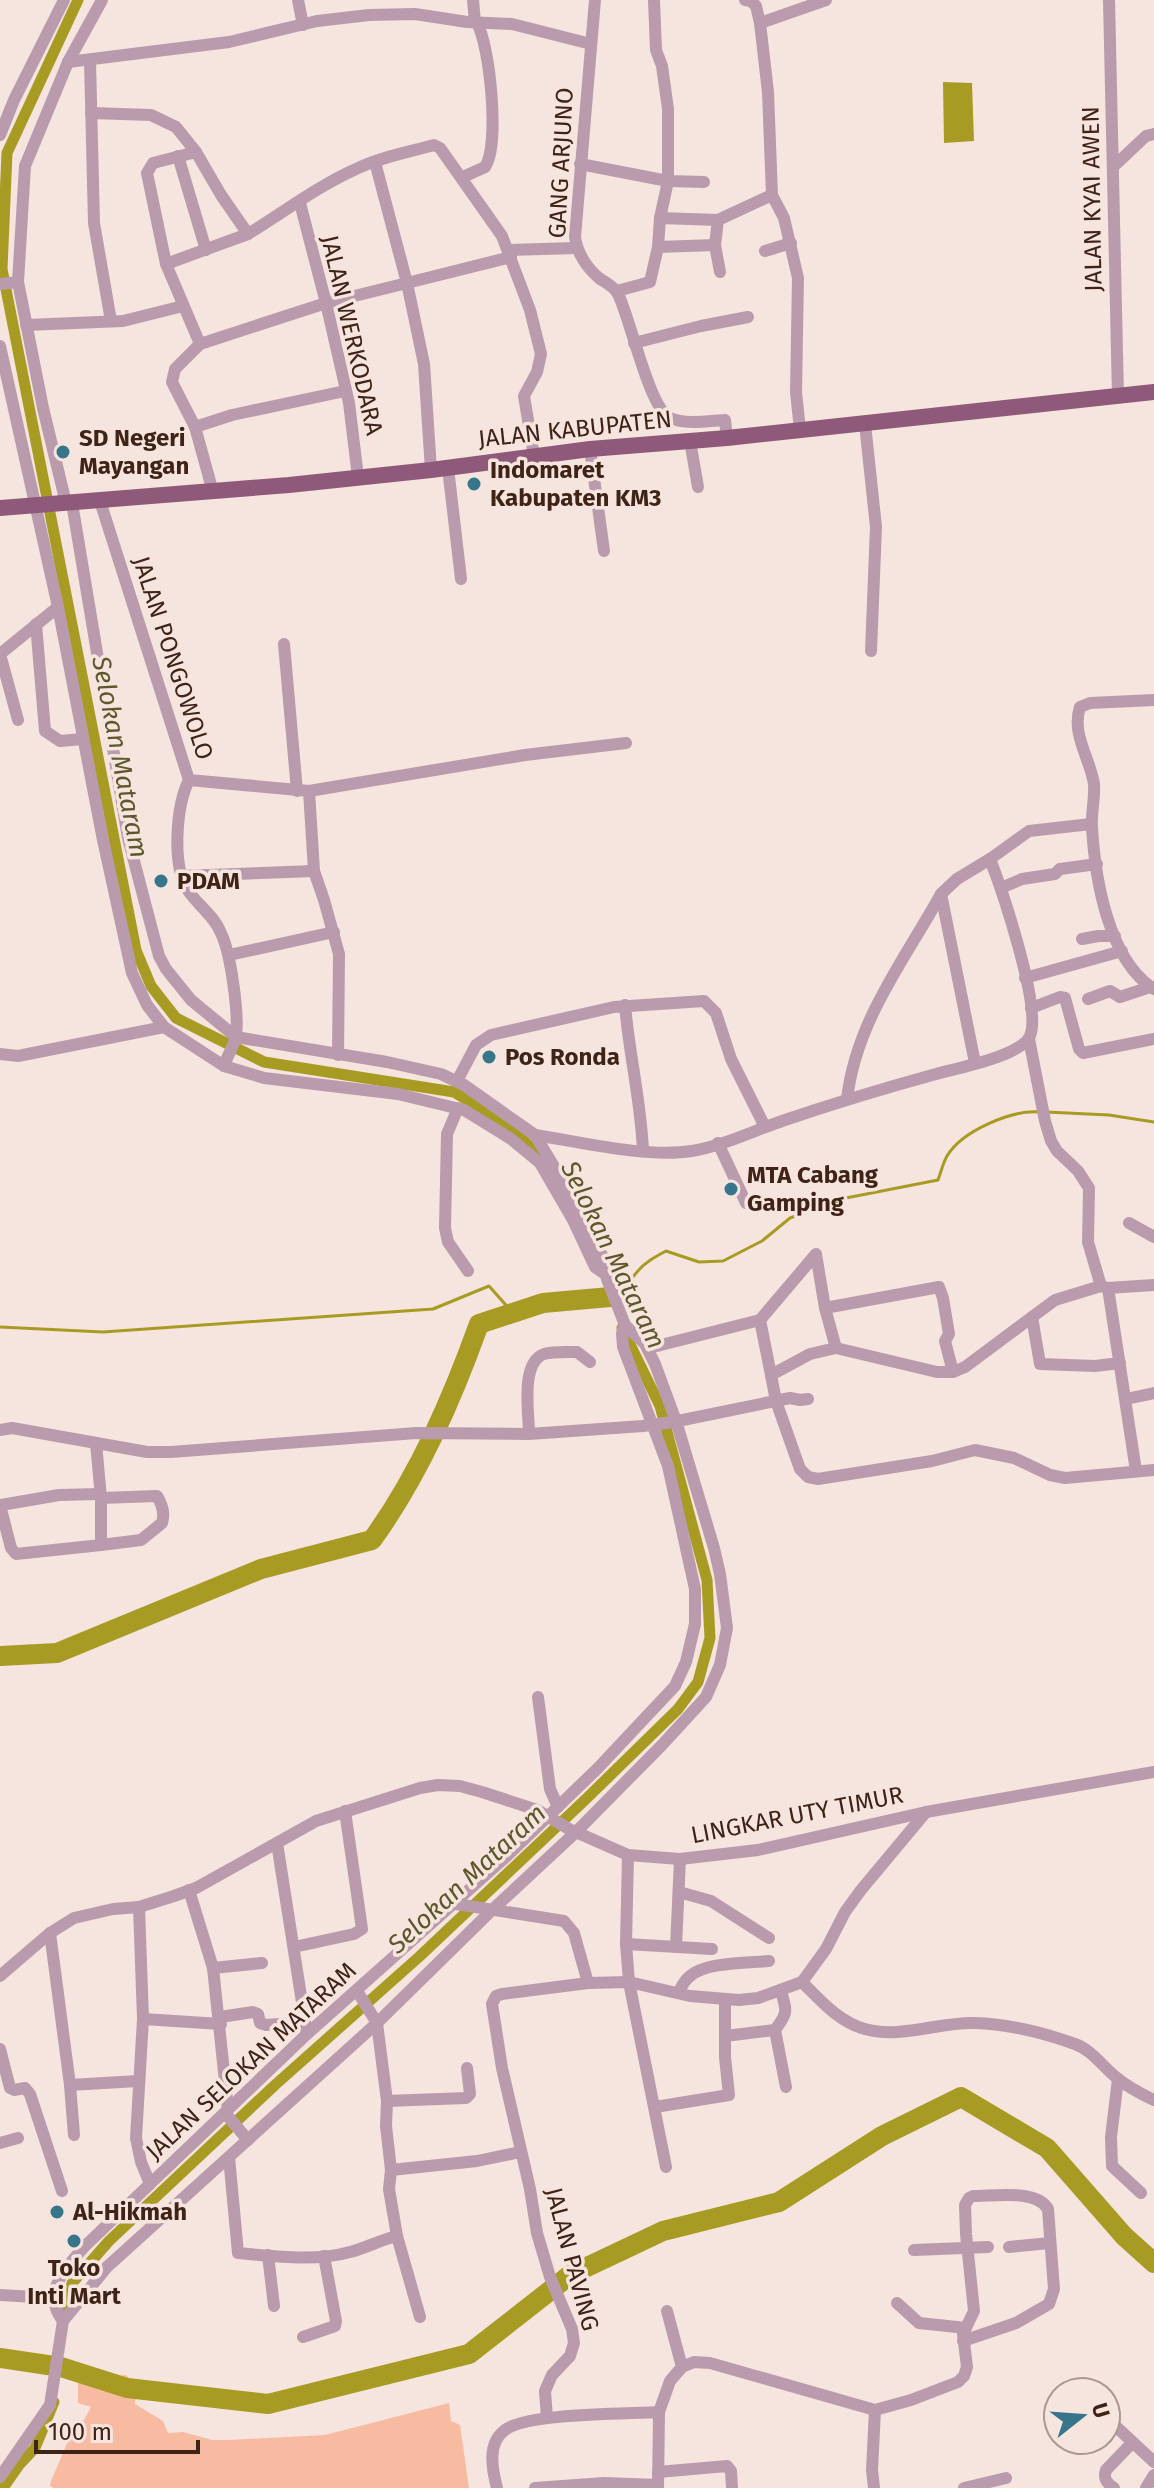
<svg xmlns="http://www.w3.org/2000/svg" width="1154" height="2488" viewBox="0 0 1154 2488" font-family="'Fira Sans',sans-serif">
<rect width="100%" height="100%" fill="#f5e5de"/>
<polygon fill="#f7bba2" points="93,2370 112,2376 126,2375 137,2386 135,2404 163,2421 168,2433 183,2432 212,2440 229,2440 325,2435 449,2403 451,2421 460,2425 469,2488 54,2488 50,2486 51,2481 74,2427 79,2429 91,2407 78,2403 78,2377 80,2373"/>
<polygon fill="#a89b24" points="943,82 972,83 974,141 944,143"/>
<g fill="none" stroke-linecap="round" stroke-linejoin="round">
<g stroke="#a89b24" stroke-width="3">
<polyline points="1046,1112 1109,1115 1154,1122"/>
<path d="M618 1292C628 1286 630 1280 637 1272 645 1262 655 1257 666 1251L699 1262 723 1261 762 1241 790 1218 846 1198 938 1180C941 1172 943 1163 947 1156 962 1131 1011 1110 1039 1112"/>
<polyline points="0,1327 103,1332 433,1309 489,1286 513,1313"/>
</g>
<g stroke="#a89b24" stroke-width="11">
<polyline points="78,0 7,153 2,269 136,950 151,986 176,1018 264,1062 454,1092 507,1124 544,1161"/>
<polyline points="65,2317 72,2283 109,2241 275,2085 420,1956 587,1798 678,1709 698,1682 710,1638 707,1580 660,1406 622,1328"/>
<polyline points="3,2488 19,2465 35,2448 54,2402"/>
</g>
<g stroke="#a89b24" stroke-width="20">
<path d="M0 1656 57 1653 261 1569 372 1540C419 1475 452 1399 479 1324L543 1303 610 1297"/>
<polyline points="0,2358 61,2367 127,2388 268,2404 469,2354 570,2275 663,2231 779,2202 882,2136 961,2097 1047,2148 1124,2236 1154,2263"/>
</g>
<g stroke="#ba9bad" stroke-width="12">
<polyline points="298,0 303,25"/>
<polyline points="473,0 475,22"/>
<path d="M595 0 575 237C577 253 587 268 599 278 606 283 614 286 618 294 630 317 649 408 670 418 686 425 708 421 725 420L727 438"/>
<polyline points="745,0 751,1 756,6 760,23 768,92 772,195 784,218 798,278 796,392 800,430"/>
<polyline points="1109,0 1118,396"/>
<polyline points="760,23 826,0"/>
<polyline points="90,61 94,223 111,321"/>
<polyline points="68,62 229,42 317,21 369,15 415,14 467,22 512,24 591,44"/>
<path d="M91 113 151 115 176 127 196 152 221 195 248 234C284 212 318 186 356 169 380 157 409 152 434 145L440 148 502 236 530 310 541 354 537 372 524 396 534 456"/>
<polyline points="0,135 14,100 64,0"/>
<polyline points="196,152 153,163 147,173 166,264 200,344"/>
<polyline points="178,156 206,250"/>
<polyline points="375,162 407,283 511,257"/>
<polyline points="580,164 668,181 704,182"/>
<polyline points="1113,167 1146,136 1154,134"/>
<path d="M463 177 485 167C500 145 490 46 477 23"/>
<polyline points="300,203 326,303 349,403 358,477"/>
<polyline points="660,218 718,220 772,195"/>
<polyline points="718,220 715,245 720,272"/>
<polyline points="658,247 715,245"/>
<polyline points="508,250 576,248"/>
<polyline points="765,251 791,243"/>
<polyline points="166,264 248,234"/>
<polyline points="0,284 18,282"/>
<polyline points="617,291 650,282 658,247 660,218 668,181 668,109 662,66 656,50 654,0"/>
<polyline points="26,325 123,321 183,306"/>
<polyline points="634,343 701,326 748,317"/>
<polyline points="0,346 58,607 103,840 132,973 147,1005 164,1027 224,1066 264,1078 398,1094 464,1110 511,1139 540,1163 573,1220 595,1267 605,1274"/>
<polyline points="865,424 876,527 871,651"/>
<polyline points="195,427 232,415 345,391"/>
<polyline points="690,441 698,487"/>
<polyline points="590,449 604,551"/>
<polyline points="448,468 461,579"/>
<polyline points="213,492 195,427 172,382 175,369 200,344 326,303 407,283 424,364 431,470"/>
<polyline points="100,501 189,780 309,791 314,871 324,900 339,954 338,1055"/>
<polyline points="66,503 43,408 18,282 25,166 68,62 102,0"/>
<polyline points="36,624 45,731 60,741 83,739"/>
<polyline points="284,644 297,791"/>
<polyline points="0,654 58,607"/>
<polyline points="0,654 18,720"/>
<path d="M1154 700 1090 703 1080 707C1071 734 1090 758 1094 784 1095 799 1091 813 1092 827 1095 878 1108 960 1154 989"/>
<path d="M189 780C176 806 172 864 187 889 197 905 214 915 221 933 231 954 239 1014 236 1037 234 1046 227 1056 224 1066"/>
<polyline points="309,791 525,755 626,743"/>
<polyline points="181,876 314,871"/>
<polyline points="1001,888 1022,879 1055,874 1060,869 1097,864"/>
<polyline points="941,894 957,879 990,859"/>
<polyline points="1082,939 1098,936 1115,936"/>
<polyline points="229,955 334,932"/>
<polyline points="1025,978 1122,951"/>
<polyline points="1088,999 1110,991 1120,997 1150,987"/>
<path d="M625 1005C629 1054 641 1101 643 1151"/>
<polyline points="1031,1008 1060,997 1065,998 1079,1049 1083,1053 1154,1039"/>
<polyline points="1029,1039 1045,1121 1051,1141 1057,1151 1078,1171 1089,1188 1088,1242 1101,1286"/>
<polyline points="0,1054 18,1056 164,1027"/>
<polyline points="457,1081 476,1045 491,1035 614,1007 704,1001 716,1013 731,1059 765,1127"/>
<path d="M847 1099C856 1021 904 961 941 894L975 1063"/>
<polyline points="458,1108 447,1134 445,1228 448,1242 468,1271"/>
<path d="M535 1135C581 1142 646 1158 692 1151 723 1146 755 1130 785 1120 835 1103 885 1088 936 1074 958 1068 1021 1056 1030 1036 1042 1008 1002 890 990 859L1029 831 1091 824"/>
<polyline points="718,1143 746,1203"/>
<polyline points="1129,1223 1154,1237"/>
<polyline points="1154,1285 1108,1288 1101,1286 1055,1300 965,1367 953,1372 937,1372 836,1348 810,1354 771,1375 776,1401 800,1469 808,1477 818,1479 932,1461 975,1450 1014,1458 1050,1475 1065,1478 1154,1470"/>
<polyline points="1108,1288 1136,1471"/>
<polyline points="1032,1317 1040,1364 1095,1366 1120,1363"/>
<polyline points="760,1320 771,1375"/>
<polyline points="649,1348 760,1320 816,1254 825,1308"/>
<polyline points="836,1348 825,1308 939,1287 943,1298 949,1334 945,1341 953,1372"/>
<polyline points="1126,1399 1154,1393"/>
<polyline points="0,1430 12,1428 147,1452 171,1452 416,1433 529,1434 643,1426 673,1422 790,1398 800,1400 808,1399"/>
<path d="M529 1434C529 1413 520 1363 544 1354 554 1351 567 1352 577 1352L590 1362"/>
<polyline points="0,1505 11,1548 16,1554 101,1545 101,1498 96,1443"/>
<polyline points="1,1505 59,1495 100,1494"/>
<path d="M101 1545 141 1540 162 1523C165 1513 162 1504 157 1496L101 1498"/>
<polyline points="538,1697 550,1789 558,1807"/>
<polyline points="277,1843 307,2034"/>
<polyline points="628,1855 626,1944 629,1982 666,2167"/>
<polyline points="189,1890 213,1968 228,2110"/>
<polyline points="679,1892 711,1901 769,1938"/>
<polyline points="456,1904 564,1921 574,1933 588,1983 629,1982 690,1996 739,2000 758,1998 802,1982 826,1949 845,1912 861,1890 926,1812"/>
<polyline points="139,1907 143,2019 136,2138 141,2162 150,2184"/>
<polyline points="50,1933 70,2085 74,2135"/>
<polyline points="626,1944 712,1949"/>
<polyline points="294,1947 354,1934 362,1929 345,1811"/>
<polyline points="676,1947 680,1859"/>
<polyline points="213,1968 262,1963"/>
<polyline points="0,1976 50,1933 74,1918 113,1909 139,1907 174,1896 196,1888 316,1821 420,1788 438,1785 460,1786 482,1792 537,1810 569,1829 628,1855 680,1859 758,1850 926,1812 1154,1772"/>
<path d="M802 1982C821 2001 839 2022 865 2029 900 2039 939 2022 974 2023 1008 2024 1044 2033 1075 2044 1092 2050 1103 2067 1117 2078 1128 2087 1141 2094 1154 2100"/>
<polyline points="357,1991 377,2023 387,2101 386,2126 391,2170 477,2161 520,2152"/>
<path d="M781 1991C787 2012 788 2013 775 2030L786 2087"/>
<path d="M678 1993C681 1988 684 1981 689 1977 704 1962 748 1963 769 1961"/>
<polyline points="220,2017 253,2012 258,2014 260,2023 266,2025 305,2022"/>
<polyline points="143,2019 221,2024"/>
<polyline points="725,2036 775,2030"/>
<polyline points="0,2049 10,2088 14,2090 25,2088 30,2094 62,2191"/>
<polyline points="1118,2079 1111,2137 1112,2166 1141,2193"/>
<polyline points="70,2085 138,2081"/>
<polyline points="387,2101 466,2098 470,2094 467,2068"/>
<polyline points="655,2107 729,2095 725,2057 725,2000"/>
<polyline points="225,2113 248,2140"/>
<polyline points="0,2143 18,2138"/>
<path d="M229 2157 238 2253C273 2256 315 2262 350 2252 366 2248 380 2240 397 2236L389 2189 391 2170"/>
<polyline points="397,2236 420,2317"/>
<polyline points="1009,2247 1050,2243"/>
<polyline points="914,2250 988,2247"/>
<polyline points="268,2255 274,2306"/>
<polyline points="0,2295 53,2298"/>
<polyline points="897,2303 919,2323 966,2328"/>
<polyline points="667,2311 682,2367"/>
<path d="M63 2321C41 2293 65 2269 84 2247L307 2034 508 1855 598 1768 675 1686 686 1662 695 1624V1589L668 1466 623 1347 622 1333 625 1325"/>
<polyline points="303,2337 335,2326 336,2321 324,2256"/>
<polyline points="547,2418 545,2391 552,2375 570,2356 574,2343 572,2329 550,2277 537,2233 530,2189 502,2068 492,2004 496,1996 502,1994 588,1983"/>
<polyline points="1110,2421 1154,2462"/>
<polyline points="658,2472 727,2466 731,2471 732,2488"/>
<polyline points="0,2477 50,2405 63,2321 107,2267 377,2023 491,1911 576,1832 662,1745 706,1697 720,1665 727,1628 720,1574 714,1548 676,1421 655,1364 645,1344 625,1325 607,1279 602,1255 570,1193 535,1135 464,1085 441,1074 387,1062 236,1037 191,1000 166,969 159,956 128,838 72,503"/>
<path d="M497 2488C492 2469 487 2443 505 2430 526 2413 627 2414 659 2412"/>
<polyline points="535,2488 604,2483 658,2485"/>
<path d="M658 2488 659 2412 670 2381 682 2367 694 2362 710 2363 875 2410 911 2400 958 2382 964 2376 967 2367 963 2334 974 2311 966 2234 965 2205 969 2198 973 2196C994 2196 1037 2189 1048 2209L1054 2289 1049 2304 1016 2323 963 2341"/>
<polyline points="874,2488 872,2470 875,2410"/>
<polyline points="964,2488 1006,2478"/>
<path d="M1114 2488C1107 2483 1103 2479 1106 2470L1132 2443"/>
<polyline points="1146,2488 1154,2475"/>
</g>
<polyline stroke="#8f5a7a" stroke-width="16" points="0,508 289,485 431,470 590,449 727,438 1154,392"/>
</g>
<g fill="#36758a" stroke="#f5e5de" stroke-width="3">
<circle cx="63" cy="452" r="8"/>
<circle cx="474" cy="484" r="8"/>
<circle cx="161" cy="881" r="8"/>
<circle cx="489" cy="1057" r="8"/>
<circle cx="731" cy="1189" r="8"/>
<circle cx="57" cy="2212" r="8"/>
<circle cx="74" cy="2241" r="8"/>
</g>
<g text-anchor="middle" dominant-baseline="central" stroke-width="7" stroke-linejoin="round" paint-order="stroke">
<g font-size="24" fill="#3f2317" stroke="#f5e5de">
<text transform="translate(561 163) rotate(-87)">GANG ARJUNO</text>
<text transform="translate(1092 199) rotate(-91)">JALAN KYAI AWEN</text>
<text transform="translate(352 335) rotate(77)">JALAN WERKODARA</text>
<text transform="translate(575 429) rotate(-6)">JALAN KABUPATEN</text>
<text transform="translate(173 658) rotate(72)">JALAN PONGOWOLO</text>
<text transform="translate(797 1815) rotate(-11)">LINGKAR UTY TIMUR</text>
<text transform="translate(251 2061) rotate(-43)">JALAN SELOKAN MATARAM</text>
<text transform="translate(572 2259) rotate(75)">JALAN PAVING</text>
</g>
<g font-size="24" font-weight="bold" fill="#3f2317" stroke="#f5e5de" text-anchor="start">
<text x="79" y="438">SD Negeri<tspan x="79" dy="28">Mayangan</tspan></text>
<text x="490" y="470">Indomaret<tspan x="490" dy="28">Kabupaten KM3</tspan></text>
<text x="177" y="881">PDAM</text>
<text x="505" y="1057">Pos Ronda</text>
<text x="747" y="1175">MTA Cabang<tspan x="747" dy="28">Gamping</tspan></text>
<text x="73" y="2212">Al-Hikmah</text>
<text x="74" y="2268" text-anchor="middle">Toko<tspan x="74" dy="28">Inti Mart</tspan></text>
</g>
<g font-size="26" font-style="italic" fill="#5d582b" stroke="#f5e5de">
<text transform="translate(120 757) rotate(79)">Selokan Mataram</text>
<text transform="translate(613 1255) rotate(64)">Selokan Mataram</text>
<text transform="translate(467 1879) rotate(-43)">Selokan Mataram</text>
</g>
</g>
<g transform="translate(1082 2416) rotate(73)"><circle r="38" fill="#f5e5de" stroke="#ac978e" stroke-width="2"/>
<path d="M0-6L14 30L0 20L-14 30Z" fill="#36758a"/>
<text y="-12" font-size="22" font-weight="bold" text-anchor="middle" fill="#3f2317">U</text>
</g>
<path d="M36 2440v12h162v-12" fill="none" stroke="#3f2317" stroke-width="4"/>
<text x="48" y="2440" font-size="24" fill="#3f2317" stroke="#f5e5de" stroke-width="6" paint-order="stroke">100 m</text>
</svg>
